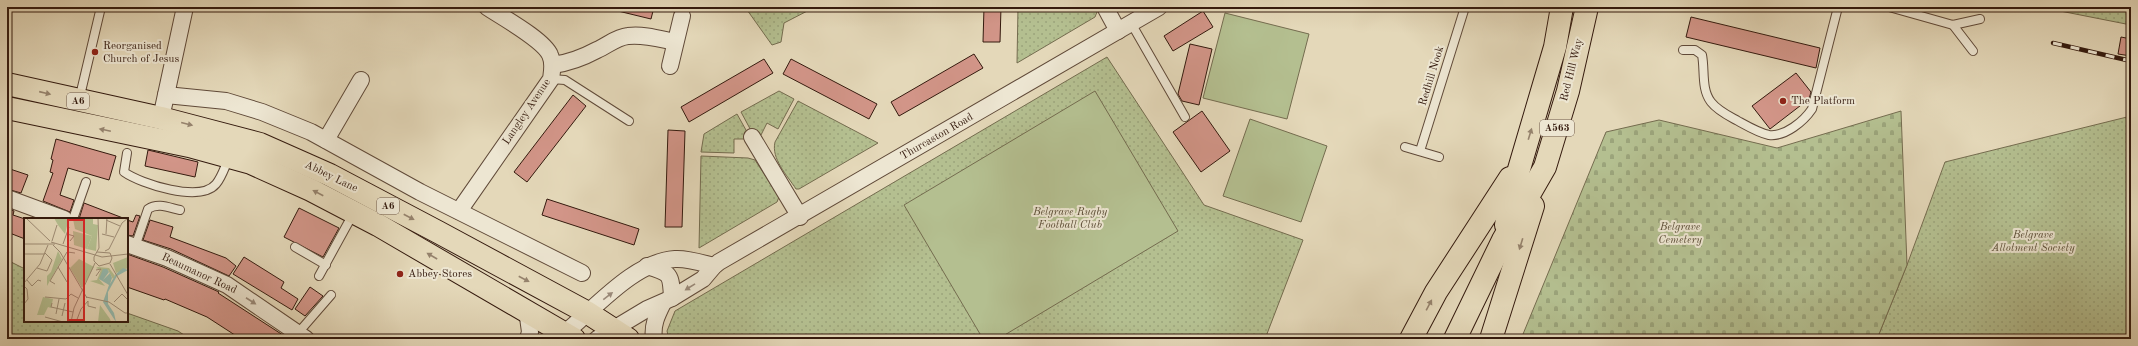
<svg xmlns="http://www.w3.org/2000/svg" width="2138" height="346" viewBox="0 0 2138 346" font-family="'Old Standard TT',serif">
<defs>
<pattern id="green-dots" width="8" height="8" patternUnits="userSpaceOnUse"><rect width="8" height="8" fill="#b4bf90"/><path d="M2 2h.1M6 6h.1" fill="none" stroke="#9ba47b" stroke-width="1.8" stroke-linecap="round"/></pattern>
<pattern id="cemetery-stones" width="16" height="16" patternUnits="userSpaceOnUse"><rect width="16" height="16" fill="#b4bf90"/><path d="M2 7V4a2 2 0 0 1 4 0v3zM10 15v-3a2 2 0 0 1 4 0v3z" fill="#9ba47b"/></pattern>
</defs>
<rect width="100%" height="100%" fill="#e4d8b9"/>
<filter id="stains"><feTurbulence type="fractalNoise" baseFrequency=".005" numOctaves="4"/><feColorMatrix values="0 0 0 0 .2 0 0 0 0 .09 0 0 0 0 .02 0 0 0 .5 -.17"/></filter>
<radialGradient id="worn" r=".72"><stop offset=".6" stop-color="#630" stop-opacity="0"/><stop offset="1" stop-color="#630" stop-opacity=".3"/></radialGradient>
<g fill="url(#green-dots)" stroke="#746c4f">
<polygon points="745,7 815,7 784,23 781,42 772,45"/>
<polygon points="1018,7 1094,7 1097,12 1095,17 1017,63"/>
<polygon points="2040,7 2131,7 2131,25"/>
<polygon points="1107,57 1204,205 1303,240 1265,339 669,339 667,331 675,311"/>
<polygon points="779,91 794,99 778,129 767,123 761,135 755,138 741,112"/>
<path d="M798 101 878 143 799 189H796C787 175 771 159 775 142Z"/>
<polygon points="737,114 751,139 734,139 734,153 701,152 704,134"/>
<polygon points="2131,116 2131,339 1877,339 1907,265 1945,162"/>
<polygon points="701,156 748,158 755,160 779,197 777,202 699,248"/>
<polygon points="7,260 25,269 25,321 127,321 127,313 178,331 190,339 7,339"/>
</g>
<polygon fill="url(#cemetery-stones)" stroke="#746c4f" points="1901,111 1907,265 1877,339 1521,339 1606,132 1659,120 1777,148"/>
<g fill="#b4bf90" stroke="#746c4f">
<polygon points="1225,13 1309,34 1287,119 1203,98"/>
<polygon points="1095,91 1178,231 998,339 983,339 904,205"/>
<polygon points="1250,119 1327,146 1301,222 1223,196"/>
</g>
<g fill="#d29588" stroke="#341a0e">
<polygon points="619,7 654,7 651,19 618,11"/>
<polygon points="984,7 1001,7 1000,42 983,42"/>
<polygon points="1203,11 1213,27 1173,51 1164,36"/>
<polygon points="1691,17 1820,48 1816,68 1686,37"/>
<polygon points="2121,37 2131,39 2131,56 2118,54"/>
<polygon points="1190,44 1212,49 1199,105 1182,101 1178,94"/>
<polygon points="974,54 983,68 899,116 891,102"/>
<polygon points="764,59 773,73 689,122 681,107"/>
<polygon points="791,59 877,104 869,119 783,74"/>
<polygon points="1796,73 1811,92 1809,99 1770,129 1752,106"/>
<polygon points="573,95 586,106 527,182 514,172"/>
<polygon points="1202,111 1230,151 1201,172 1173,132"/>
<polygon points="668,130 685,131 682,227 665,227"/>
<polygon points="56,139 116,156 109,180 68,168 60,195 74,200 70,212 43,201 53,173 50,172 53,160 51,159"/>
<polygon points="148,150 198,162 195,177 145,166"/>
<polygon points="7,168 28,175 21,193 7,189"/>
<polygon points="547,199 639,229 634,245 542,215"/>
<polygon points="84,203 123,218 123,219 79,219"/>
<polygon points="7,208 14,211 13,215 25,219 25,239 7,232"/>
<polygon points="299,208 339,228 323,257 284,237"/>
<polygon points="136,215 140,216 133,236 127,235 127,220 133,222"/>
<polygon points="150,220 173,227 170,237 226,258 236,266 229,276 171,249 143,240"/>
<polygon points="127,254 163,267 219,292 218,293 289,339 241,339 207,317 165,299 164,300 127,287"/>
<polygon points="244,257 284,282 281,288 298,299 292,310 233,274"/>
<polygon points="310,287 323,296 305,316 295,309"/>
</g>
<g fill="none" stroke-linecap="round" stroke-linejoin="round">
<defs>
<g id="lane">
<polyline points="1889,7 1953,25 1980,19"/>
<polyline points="1131,23 1185,117"/>
<polyline points="1953,25 1973,51"/>
<path d="M1683 50H1695L1702 55C1705 70 1701 89 1711 102 1718 111 1729 116 1738 121 1747 126 1759 133 1769 135 1785 137 1804 121 1812 109L1838 7"/>
<polyline points="551,79 565,80 629,121"/>
<polyline points="79,100 101,7"/>
<polyline points="1405,147 1439,157"/>
<polyline points="1420,151 1465,7"/>
<path d="M127 153 124 172C141 184 200 203 216 184 222 177 225 166 229 158"/>
<polyline points="73,219 86,182"/>
<path d="M135 247 148 209C158 202 170 208 180 210"/>
<polyline points="295,247 326,265"/>
<polyline points="319,276 353,214"/>
<polyline points="298,333 331,295"/>
</g>
<g id="street">
<polyline points="1105,7 1118,31"/>
<path d="M553 65C568 63 584 57 597 50 608 45 617 37 628 36 644 34 660 39 675 42"/>
<polyline points="670,66 682,16"/>
<polyline points="166,95 226,101 262,112 311,132 420,192 582,273"/>
<polyline points="161,118 185,7"/>
<polyline points="752,137 800,217"/>
<polyline points="326,140 361,80"/>
<polyline points="7,198 64,219"/>
<path d="M459 211 551 79C552 71 554 63 550 55 544 40 502 17 487 7"/>
<polyline points="127,244 167,258 227,285 306,339"/>
<path d="M647 266C671 273 671 274 672 298"/>
<polyline points="527,310 530,332 528,339"/>
<path d="M557 339C591 314 631 262 675 259 687 258 702 263 714 266"/>
<polyline points="597,339 647,309 672,298 703,279 714,266 719,262 1159,7"/>
<path d="M654 339C652 325 657 315 663 303"/>
</g>
<g id="primary">
<polyline points="7,84 161,118 260,144 330,175 438,232 588,313 628,339"/>
<polyline points="7,108 189,146 251,163 311,190 378,225 574,339"/>
</g>
<g id="highway">
<polyline points="1506,225 1512,193 1555,47 1562,7"/>
<polyline points="1411,339 1436,292 1510,178"/>
<polyline points="1455,339 1503,240 1545,167 1568,91 1587,7"/>
<polyline points="1491,339 1533,206"/>
</g>
</defs>
<use href="#lane" stroke="#604a39" stroke-width="10"/>
<use href="#street" stroke="#604a39" stroke-width="18"/>
<use href="#primary" stroke="#341a0e" stroke-width="24"/>
<use href="#highway" stroke="#341a0e" stroke-width="24"/>
<use href="#lane" stroke="#ede6d2" stroke-width="8"/>
<use href="#street" stroke="#ede6d2" stroke-width="16"/>
<use href="#primary" stroke="#e4d8b9" stroke-width="22"/>
<use href="#highway" stroke="#e4d8b9" stroke-width="22"/>
<defs>
<polyline id="rail" points="2053,43 2131,61"/>
</defs>
<use href="#rail" stroke="#341a0e" stroke-width="4.5"/>
<use href="#rail" stroke="#ede6d2" stroke-width="3" stroke-dasharray="9" stroke-linecap="butt"/>
</g>
<defs><path id="oneway-solid" d="M-6-.8H1V-3.2L6.5 0L1 3.2V.8H-6Z"/></defs>
<g fill="#95826c">
<use href="#oneway-solid" transform="translate(45 93) rotate(13)"/>
<use href="#oneway-solid" transform="translate(187 124) rotate(14)"/>
<use href="#oneway-solid" transform="translate(105 130) rotate(-168)"/>
<use href="#oneway-solid" transform="translate(1530 134) rotate(-73)"/>
<use href="#oneway-solid" transform="translate(318 193) rotate(-152)"/>
<use href="#oneway-solid" transform="translate(409 217) rotate(28)"/>
<use href="#oneway-solid" transform="translate(1521 244) rotate(107)"/>
<use href="#oneway-solid" transform="translate(432 256) rotate(-150)"/>
<use href="#oneway-solid" transform="translate(524 279) rotate(28)"/>
<use href="#oneway-solid" transform="translate(1429 305) rotate(-62)"/>
</g>
<g fill="#9a8a7a">
<use href="#oneway-solid" transform="translate(690 287) rotate(148)"/>
<use href="#oneway-solid" transform="translate(608 296) rotate(-38)"/>
<use href="#oneway-solid" transform="translate(251 301) rotate(33)"/>
</g>
<g fill="#8f2418" stroke="#ede6d2" stroke-width="1.5">
<circle cx="95" cy="52" r="4"/>
<circle cx="1783" cy="101" r="4"/>
<circle cx="400" cy="274" r="4"/>
</g>
<g text-anchor="middle" dominant-baseline="central" stroke-width="4" stroke-linejoin="round" paint-order="stroke">
<g fill="#ede6d2" stroke="#6c5749" stroke-width="1">
<rect x="67" y="93" width="22" height="16" rx="3"/>
<rect x="1540" y="120" width="34" height="16" rx="3"/>
<rect x="377" y="198" width="22" height="16" rx="3"/>
</g>
<g font-size="10" font-weight="bold" fill="#341a0e">
<text x="78" y="101">A6</text>
<text x="1557" y="128">A563</text>
<text x="388" y="206">A6</text>
</g>
<g font-size="11" fill="#341a0e" stroke="#ede6d2" text-anchor="start">
<text x="103" y="46">Reorganised<tspan x="103" dy="13">Church of Jesus</tspan></text>
<text x="1791" y="101">The Platform</text>
<text x="408" y="274">Abbey Stores</text>
</g>
<g font-size="11" fill="#341a0e" stroke="#ede6d2">
<text transform="translate(1572 70) rotate(-76)">Red Hill Way</text>
<text transform="translate(1432 76) rotate(-73)">Redhill Nook</text>
<text transform="translate(527 112) rotate(-56)">Langley Avenue</text>
<text transform="translate(937 137) rotate(-30)">Thurcaston Road</text>
<text transform="translate(331 177) rotate(26)">Abbey Lane</text>
<text transform="translate(199 274) rotate(25)">Beaumanor Road</text>
</g>
<g font-size="11" font-style="italic" fill="#5a4c35" stroke="#ede6d2">
<text x="1070" y="212">Belgrave Rugby<tspan x="1070" dy="13">Football Club</tspan></text>
<text x="1680" y="227">Belgrave<tspan x="1680" dy="13">Cemetery</tspan></text>
<text x="2033" y="235">Belgrave<tspan x="2033" dy="13">Allotment Society</tspan></text>
</g>
</g>
<g transform="translate(24 218)">
<rect width="104" height="104" fill="#e4d8b9"/>
<path d="M30 0H45L41 16 34 7ZM69 0V6L74 7 72 33 63 31 68 18 51 11 49 1ZM55 41 70 49 58 70 46 50ZM19 79 29 81 27 90 24 89 20 97H13ZM76 87 86 101 87 104H74Z" fill="#b4bf90"/>
<path d="M34 33 38 41 23 68V58L27 54ZM74 49 85 50 91 58 89 61 84 52 75 61 81 68 66 63 73 62 77 52 72 50Z" fill="#b4bf90"/>
<path d="M49 13 68 18 63 31 50 27Z" fill="#b4bf90"/>
<path d="M104 39V50L92 55 89 45Z" fill="#b4bf90"/>
<path d="M99 50 104 52 93 58 84 74V86L90 95 92 104 79 84 85 67 75 61 79 51H83L85 54 79 62 86 55 88 60 86 66 92 56Z" fill="#95baae"/>
<path fill="none" stroke="#9e8c75" stroke-width="1" d="M2 0 26 23M82 2 96 8M43 16 50 18 46 23M78 16 90 19M82 16 83 0M28 23 33 7M27 24 78 39 104 36M0 26H31M39 26 45 9M29 27 36 34 63 80M81 33 85 31 98 5 104 0M73 34 86 35 88 40 86 45 75 48 70 43V39L75 30 74 0M0 36H21M86 46 104 77M34 49 43 64M13 50 23 53 28 42 21 35M72 58 77 51 72 52M3 62 8 68 14 62 17 63M0 65 16 46 24 27M31 66 26 63 43 34 51 35M0 68 3 71 4 81 0 86M21 79 42 81 47 76 54 80M62 79 85 84 101 95H104M64 83V88L72 90M90 84 98 76 104 82M28 85 27 89 49 94M32 96 35 81M38 98 41 85M21 99 39 104M47 104 50 90 71 45M52 104 57 91 64 83"/>
<path fill="#d62828" fill-opacity="0.15" stroke="#d62828" stroke-width="2" d="M44 2H60V102H44Z"/>
<rect width="104" height="104" fill="none" stroke="#341a0e" stroke-width="2"/>
</g>
<rect width="2138" height="346" fill="none" stroke="#e4d8b9" stroke-width="24"/>
<rect x="8" y="8" width="2122" height="330" fill="none" stroke="#341a0e" stroke-width="2"/>
<rect x="12" y="12" width="2114" height="322" fill="none" stroke="#341a0e"/>
<rect width="100%" height="100%" filter="url(#stains)"/>
<rect width="100%" height="100%" fill="url(#worn)"/>
</svg>
